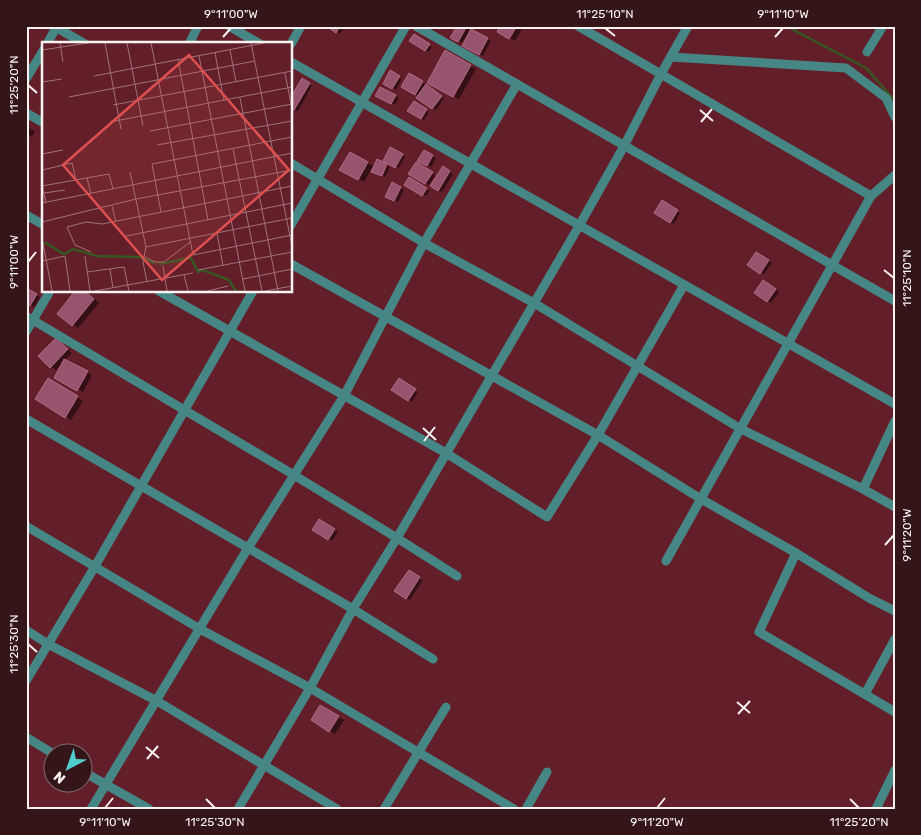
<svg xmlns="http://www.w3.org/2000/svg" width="921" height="835" viewBox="0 0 921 835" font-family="Rubik,sans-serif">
<rect width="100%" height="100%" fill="#621f29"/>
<g fill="#0007">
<polygon points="328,26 345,26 340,34"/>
<polygon points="458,26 468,26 471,28 470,30 491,41 483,56 464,46 471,32 469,31 462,43 452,37"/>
<polygon points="501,26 524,26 515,41 498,31"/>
<polygon points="414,36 432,47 429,52 411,41"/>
<polygon points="445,52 476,69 459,99 429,82"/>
<polygon points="390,72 402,79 396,90 384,83"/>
<polygon points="409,75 425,84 444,98 436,110 417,98 419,96 403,87"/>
<polygon points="302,80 312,86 298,111 291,107"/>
<polygon points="381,88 399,98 395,105 377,95"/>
<polygon points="414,102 429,112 424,120 409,111"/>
<polygon points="26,127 35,131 32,137 26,134"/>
<polygon points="390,149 405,157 399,168 384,160"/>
<polygon points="424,151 436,158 431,167 419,160"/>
<polygon points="350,153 373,166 364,182 341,169"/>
<polygon points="378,161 390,167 385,177 373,171"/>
<polygon points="416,163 435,175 429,185 410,173"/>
<polygon points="443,167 453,174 442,192 432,186"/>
<polygon points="409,179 430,191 426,196 406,184"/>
<polygon points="393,184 404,190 398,202 387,196"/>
<polygon points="662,202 680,213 674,224 655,213"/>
<polygon points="756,253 772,263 764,274 749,265"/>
<polygon points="763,282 779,292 771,303 756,293"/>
<polygon points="26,290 40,297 34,307 26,303"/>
<polygon points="85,291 99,303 78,328 59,314"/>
<polygon points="56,339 72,353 65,360 92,375 83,392 56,377 62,364 56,370 51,367"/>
<polygon points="48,379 83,401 71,420 36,398"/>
<polygon points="400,379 418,392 412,402 393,390"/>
<polygon points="319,520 338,532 332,541 314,529"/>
<polygon points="409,571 423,580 410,600 396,591"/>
<polygon points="321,707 344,720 335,734 313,720"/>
</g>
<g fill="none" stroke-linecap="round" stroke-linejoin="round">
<polyline stroke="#375722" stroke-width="2.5" points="786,26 866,68 895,101"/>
</g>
<g fill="#97546f" stroke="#b16b87">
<polygon points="326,26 340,26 336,33"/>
<polygon points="457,26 467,26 458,42 450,38"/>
<polygon points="500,26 517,26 509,39 497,32"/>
<polygon points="471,29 488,38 479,55 462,46"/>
<polygon points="414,34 430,44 425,51 409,41"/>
<polygon points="445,50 471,65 453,97 427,83"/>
<polygon points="390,70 400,76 392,89 383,84"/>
<polygon points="409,73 423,81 415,95 401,87"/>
<polygon points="302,78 310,83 294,110 291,108 291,97"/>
<polygon points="426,84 442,96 432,109 416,98"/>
<polygon points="380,87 396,95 391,104 375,96"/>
<polygon points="414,101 427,109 421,119 407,111"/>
<polygon points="390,147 403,154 395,168 383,161"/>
<polygon points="424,150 433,155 427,166 417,161"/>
<polygon points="350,152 368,162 358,180 339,170"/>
<polygon points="377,159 387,164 382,176 371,172"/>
<polygon points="416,162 433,172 425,184 408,174"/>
<polygon points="443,166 450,171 438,191 430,186"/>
<polygon points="409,177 427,188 422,196 404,185"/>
<polygon points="392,182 401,187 394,201 385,197"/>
<polygon points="662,200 678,210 670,223 654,213"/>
<polygon points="756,252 769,260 760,274 747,265"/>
<polygon points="763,280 776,289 767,302 754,293"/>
<polygon points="26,288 37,294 30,306 26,304"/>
<polygon points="75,291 85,291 94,299 72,326 57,314"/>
<polygon points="56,338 68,349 50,368 38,356"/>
<polygon points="64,359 88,371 77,391 54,378"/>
<polygon points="48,378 78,396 65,418 35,399"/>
<polygon points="399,378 416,389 408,401 391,390"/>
<polygon points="319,519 335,529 328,540 312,530"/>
<polygon points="409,570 420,577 406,599 394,591"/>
<polygon points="320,705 339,716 329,732 311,720"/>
</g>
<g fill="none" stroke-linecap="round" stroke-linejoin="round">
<g stroke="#468786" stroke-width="9">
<polyline points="54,26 85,44"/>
<polyline points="229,26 260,44"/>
<polyline points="416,26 895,301"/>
<polyline points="578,26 871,196"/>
<polyline points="47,44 57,26"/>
<polyline points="189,44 198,26"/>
<polyline points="291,44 301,26"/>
<polyline points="867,52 883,26"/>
<polyline points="671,57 846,68 886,98 895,117"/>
<polyline points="291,62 895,404"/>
<polyline points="26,79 44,49"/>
<polyline points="26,113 44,123"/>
<polyline points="291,163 424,243 534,303 741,429 863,489 895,507"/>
<polyline points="26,215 44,225"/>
<polyline points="291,225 406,26"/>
<polyline points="291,264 598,435 701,499 796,553 869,598 895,611"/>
<polyline points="159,291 446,453 547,517 598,435 684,285"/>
<polyline points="26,316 294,475 397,538 457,576"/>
<polyline points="26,332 50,291"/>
<polyline points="26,419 353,609 433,659"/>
<polyline points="863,489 895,421"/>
<polyline points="26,526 200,629 310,688 514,809"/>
<polyline points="796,553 759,632 895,712"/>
<polyline points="666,561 871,196 895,175"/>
<polyline points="26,630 48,644 157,701 337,809"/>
<polyline points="26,681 94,568 253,291"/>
<polyline points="865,694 895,639"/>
<polyline points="26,737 52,753"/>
<polyline points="82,771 149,809"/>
<polyline points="91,809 248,548 344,396 424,243 517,84"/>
<polyline points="238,809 310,688 353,609 397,538 579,226 624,146 661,74 688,26"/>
<polyline points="384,809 446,707"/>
<polyline points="526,809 547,772"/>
<polyline points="876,809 895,770"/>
</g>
</g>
<path fill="none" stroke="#faf1f1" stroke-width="2" d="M605 28 615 36M223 37 231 28M775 37 783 28M28 85 37 93M700 110 713 121M701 122 712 109M28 262 36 252M884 270 894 278M423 428 436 440M424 441 435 427M885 545 894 535M28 644 37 652M737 702 750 713M738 714 750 701M146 747 159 758M147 759 158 746M206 799 215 808M850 799 859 808M105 808 113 798M657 808 665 798"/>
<g transform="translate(42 42)">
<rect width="250" height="250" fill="#621f29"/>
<path fill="none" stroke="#375722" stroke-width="2.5" d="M2 200 22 212 31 207 55 214 97 215 113 221M117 222 149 216 156 230 161 228 187 238 194 249"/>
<path fill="none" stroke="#9f7379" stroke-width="1" d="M18 1 21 20M63 1 79 87M85 1 101 84M109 1 151 213 250 193M209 1 250 204M0 8 46 1M188 8 194 40M173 11 182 59M157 14 203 249M136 17 166 178M243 31 250 67M52 34 222 1M0 40 20 37M27 55 213 19M198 56 236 249M71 63 250 29M68 80 250 45M108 89 250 62M115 103 250 79M191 107 220 249M0 112 21 108M0 128 30 121 34 138M88 130 104 205 101 220 105 240M45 136 49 152M0 144 67 132 71 147M0 144 4 160M2 151 23 148M0 161 250 111M70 164 74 180M119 170 110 122 250 95M0 180 94 157 250 128M175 191 181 224M84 194 250 161M0 196 10 249M104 205 250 176M49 210 33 203 25 185 44 180 60 182 250 144M43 214 48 249M103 215 113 220H122L148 200M0 219 23 214 28 249M121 224 125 249M68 227 71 246M156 228 250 210M45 230 82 225 87 249M142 233 146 249M201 237 250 227M53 249 151 231M165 249 186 244M223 249 250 244"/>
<path fill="#dd5050" fill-opacity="0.15" stroke="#dd5050" stroke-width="2.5" d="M147 13 247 128 120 238 21 123Z"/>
<rect width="250" height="250" fill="none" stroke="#faf1f1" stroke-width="2.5"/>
</g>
<rect width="921" height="835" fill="none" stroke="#341619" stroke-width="55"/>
<g transform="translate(68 768) rotate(221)"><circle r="24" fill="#341619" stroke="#836e6f"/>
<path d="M0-4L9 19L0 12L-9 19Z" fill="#52cdcd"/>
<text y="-8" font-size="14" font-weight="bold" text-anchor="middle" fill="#faf1f1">N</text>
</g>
<rect x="28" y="28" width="866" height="780" fill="none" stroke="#faf1f1" stroke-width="2"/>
<g font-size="12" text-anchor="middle" fill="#faf1f1">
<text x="231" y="18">9°11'00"W</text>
<text x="605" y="18">11°25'10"N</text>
<text x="783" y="18">9°11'10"W</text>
<text transform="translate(14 85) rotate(-90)" y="4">11°25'20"N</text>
<text transform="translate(14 262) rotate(-90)" y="4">9°11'00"W</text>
<text transform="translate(907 278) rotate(-90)" y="4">11°25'10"N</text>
<text transform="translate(907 535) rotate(-90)" y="4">9°11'20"W</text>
<text transform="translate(14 644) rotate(-90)" y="4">11°25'30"N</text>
<text x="105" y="826">9°11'10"W</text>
<text x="215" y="826">11°25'30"N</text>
<text x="657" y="826">9°11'20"W</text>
<text x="859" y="826">11°25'20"N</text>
</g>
</svg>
